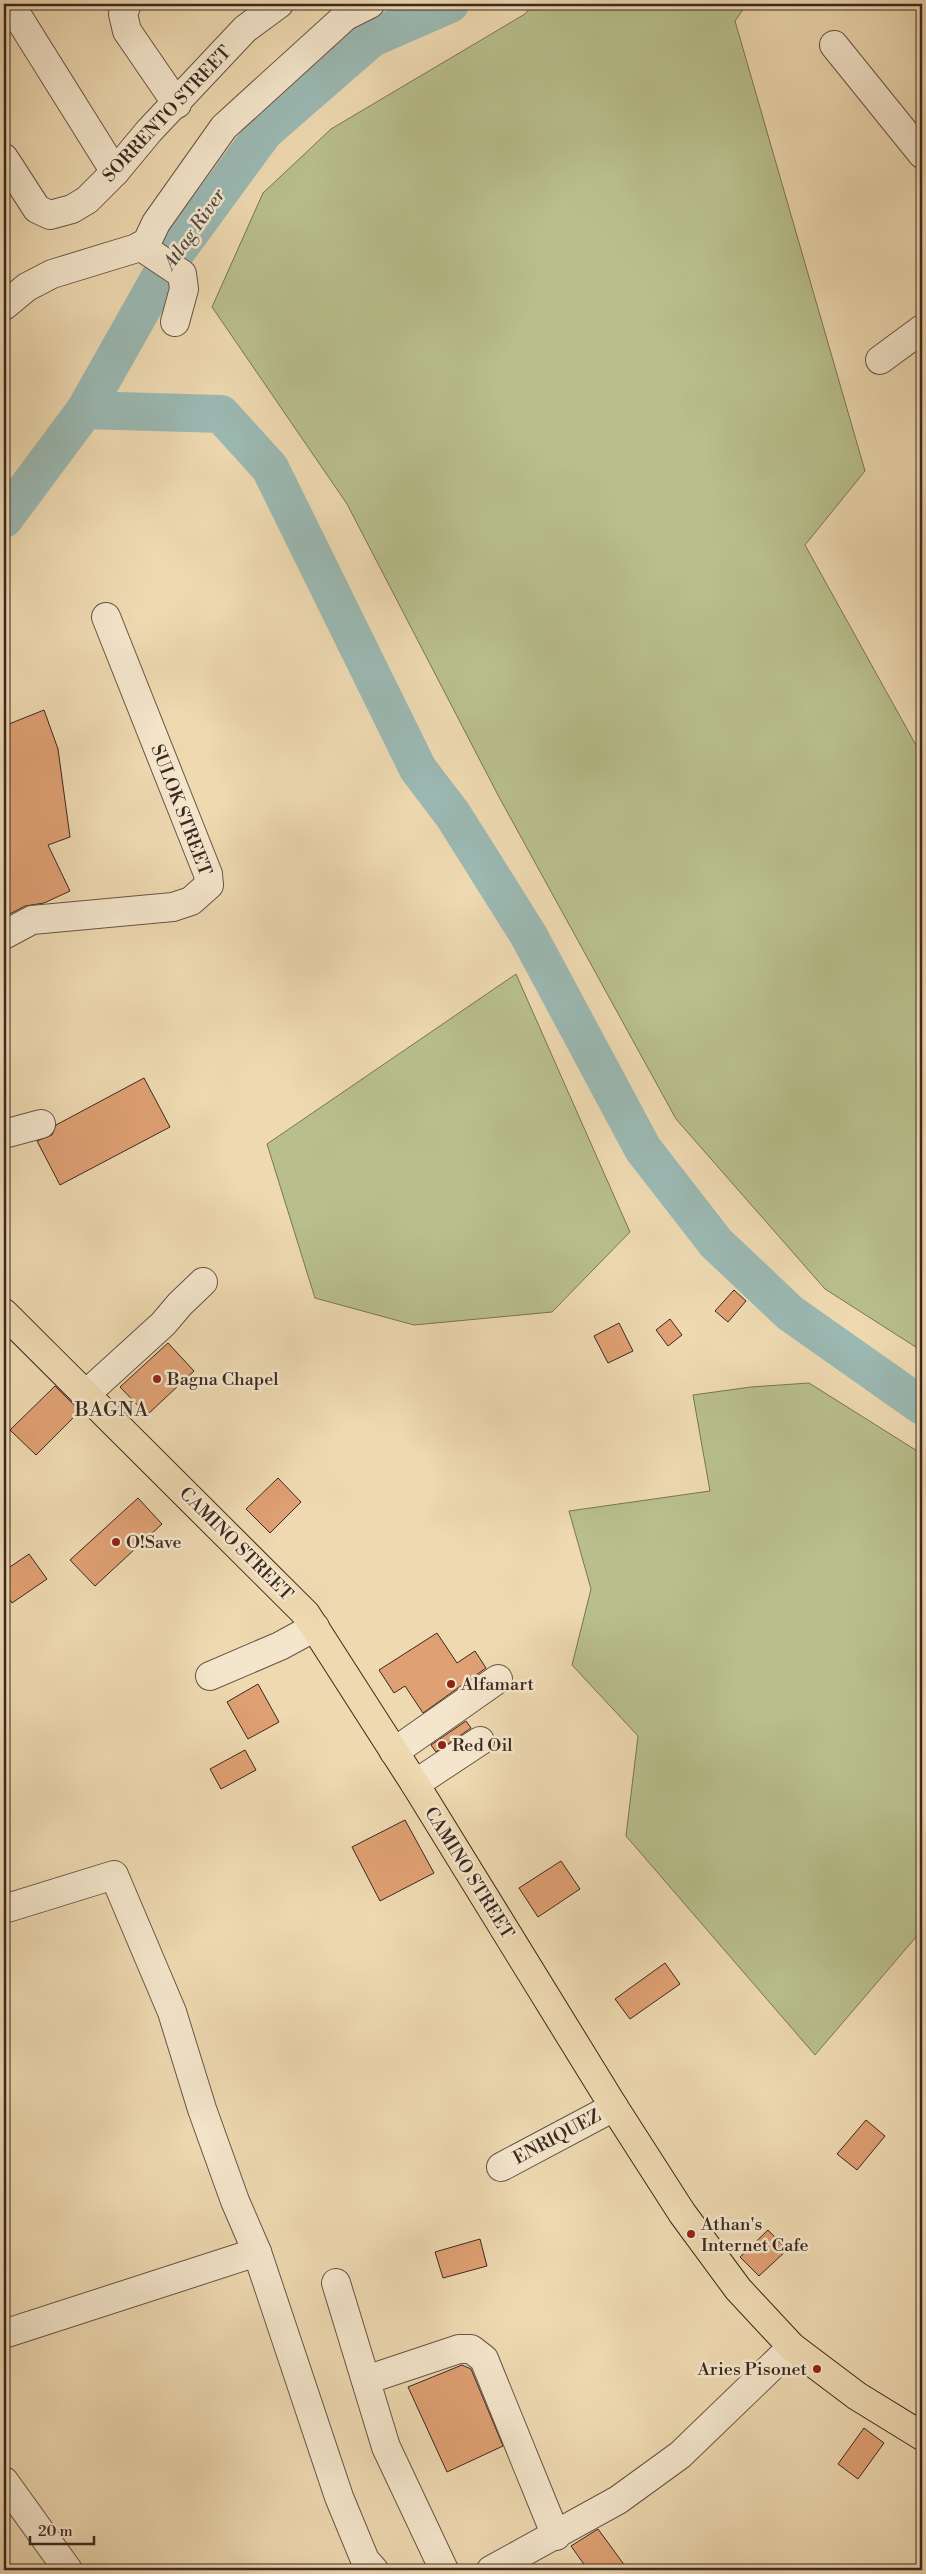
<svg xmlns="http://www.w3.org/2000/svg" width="926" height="2574" viewBox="0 0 926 2574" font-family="'Libre Bodoni',serif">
<rect width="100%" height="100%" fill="#eed9b1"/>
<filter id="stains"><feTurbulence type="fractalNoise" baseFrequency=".004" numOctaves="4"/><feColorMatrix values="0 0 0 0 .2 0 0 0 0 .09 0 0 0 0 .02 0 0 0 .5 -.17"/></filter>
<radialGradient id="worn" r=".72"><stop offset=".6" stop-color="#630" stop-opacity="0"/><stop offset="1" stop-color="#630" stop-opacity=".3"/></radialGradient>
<g fill="#b8bf8c" stroke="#7a7456">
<polygon points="533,4 747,4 735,21 865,471 805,545 922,756 922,1351 825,1289 676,1119 499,797 347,504 212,307 263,193 331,129 525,14"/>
<polygon points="516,974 630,1232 552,1312 414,1325 315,1298 267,1144"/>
<polygon points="809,1383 922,1454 922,1930 815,2055 626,1836 638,1736 572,1665 591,1589 569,1511 710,1491 693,1395 751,1387"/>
</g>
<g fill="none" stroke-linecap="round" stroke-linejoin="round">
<g stroke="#9bb9b3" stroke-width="38">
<polyline points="85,410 221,414 270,468 418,769 453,815 529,936 643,1149 716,1243 790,1313 922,1406"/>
<polyline points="4,519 85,410 168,263 264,132 372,38 450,4"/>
</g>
</g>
<g fill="#dfa073" stroke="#3b2821">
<polygon points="44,710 58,749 70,837 48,845 70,891 44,903 25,906 4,917 4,726"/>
<polygon points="144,1078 170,1127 60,1185 37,1141 52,1135 56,1125"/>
<polygon points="734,1290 746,1301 728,1322 715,1311"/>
<polygon points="670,1319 682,1335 668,1346 656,1330"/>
<polygon points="619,1323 633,1351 608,1363 594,1336"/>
<polygon points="168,1343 194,1371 147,1415 120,1387"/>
<polygon points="55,1386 80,1411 36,1455 10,1430"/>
<polygon points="278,1478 301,1502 270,1533 246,1509"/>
<polygon points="138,1498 162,1524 95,1586 70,1560"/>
<polygon points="29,1554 47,1579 12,1603 4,1590 4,1571"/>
<polygon points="437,1633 457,1663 475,1651 486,1668 423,1713 405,1686 394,1693 379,1670"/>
<polygon points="258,1684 279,1722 248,1739 227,1702"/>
<polygon points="466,1721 471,1728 436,1752 431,1745"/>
<polygon points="245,1750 256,1770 221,1789 210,1769"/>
<polygon points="405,1820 434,1873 380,1901 352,1847"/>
<polygon points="561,1861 580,1889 538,1917 519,1888"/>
<polygon points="665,1963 680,1984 630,2019 615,1999"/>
<polygon points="866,2120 885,2136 857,2170 837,2154"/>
<polygon points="768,2230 787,2250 759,2276 740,2257"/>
<polygon points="480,2239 487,2266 443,2278 435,2252"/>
<polygon points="462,2365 471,2369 503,2446 447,2472 408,2387"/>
<polygon points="864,2428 884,2443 858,2479 838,2464"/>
<polygon points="598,2529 628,2570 588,2570 571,2546"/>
</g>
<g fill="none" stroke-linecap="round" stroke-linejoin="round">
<defs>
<g id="minor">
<polyline points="10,4 115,172"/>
<polyline points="127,4 123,14 127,31 177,104"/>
<polyline points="834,45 922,154"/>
<polyline points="4,158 37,209 50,215 72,209 87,200 115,172 149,131 245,29 279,4"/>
<polyline points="140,246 182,274 184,289 175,322"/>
<polyline points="4,306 27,287 52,274 137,248 147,242 156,223 224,127 346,16 370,4"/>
<polyline points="880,360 922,329"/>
<polyline points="4,935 32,920 173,907 191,901 209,885 208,874 106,617"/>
<polyline points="4,1134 41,1124"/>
<polyline points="85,1395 163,1324 180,1304 203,1282"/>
<polyline points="210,1676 280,1646 315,1627"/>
<polyline points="394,1752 498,1679"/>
<polyline points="415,1784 480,1741"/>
<polyline points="4,1909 114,1875 172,2012 202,2109 235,2201 257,2252 339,2497 365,2560 374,2570"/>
<polyline points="501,2167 614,2107"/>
<polyline points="336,2283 386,2447 444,2570"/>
<polyline points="4,2334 257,2252"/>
<polyline points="366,2380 459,2349 471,2349 484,2359 556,2536"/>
<polyline points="4,2481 68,2570"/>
<polyline points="491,2570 618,2500 680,2455 792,2347"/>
</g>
<polyline id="major" points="4,1313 306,1614 415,1784 614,2107 682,2213 738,2289 792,2347 857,2396 922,2436"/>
</defs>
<use href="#minor" stroke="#685445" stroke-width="30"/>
<use href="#major" stroke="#3b2821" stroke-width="30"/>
<use href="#minor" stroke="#f4e6cc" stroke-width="28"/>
<use href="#major" stroke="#eed9b1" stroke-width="28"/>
</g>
<g fill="#8f2418" stroke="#f4e6cc" stroke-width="2">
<circle cx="157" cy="1379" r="5"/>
<circle cx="116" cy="1542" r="5"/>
<circle cx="451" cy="1684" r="5"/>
<circle cx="442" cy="1745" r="5"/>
<circle cx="691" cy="2234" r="5"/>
<circle cx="817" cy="2369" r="5"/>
</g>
<g text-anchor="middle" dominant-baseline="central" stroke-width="5" stroke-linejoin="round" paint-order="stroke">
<g font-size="18" fill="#3b2821" stroke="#f4e6cc">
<text transform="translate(167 114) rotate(-47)">SORRENTO STREET</text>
<text transform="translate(181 810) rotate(69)">SULOK STREET</text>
<text transform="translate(236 1544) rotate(45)">CAMINO STREET</text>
<text transform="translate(469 1873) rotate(58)">CAMINO STREET</text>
<text transform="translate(557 2137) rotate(-28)">ENRIQUEZ</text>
</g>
<g font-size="18" fill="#3b2821" stroke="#f4e6cc" text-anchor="start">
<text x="167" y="1379">Bagna Chapel</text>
<text x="126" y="1542">O!Save</text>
<text x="461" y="1684">Alfamart</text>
<text x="452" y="1745">Red Oil</text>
<text x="701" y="2224">Athan's<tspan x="701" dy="21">Internet Cafe</tspan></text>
<text x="807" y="2369" text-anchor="end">Aries Pisonet</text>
</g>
<g font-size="19" font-style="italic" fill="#534c46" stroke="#f4e6cc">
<text transform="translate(194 229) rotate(-55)">Atlag River</text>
</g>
<g font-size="20" letter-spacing="1" fill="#3b2821" stroke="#f4e6cc">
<text x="112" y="1410">BAGNA</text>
</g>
</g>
<rect width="926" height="2574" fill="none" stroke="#eed9b1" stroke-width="20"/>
<rect x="5" y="5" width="916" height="2564" fill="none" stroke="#3b2821" stroke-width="2.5"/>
<rect x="10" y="10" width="906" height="2554" fill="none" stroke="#3b2821"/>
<path d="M30 2536v8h64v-8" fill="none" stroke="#3b2821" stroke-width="2.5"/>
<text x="38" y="2536" font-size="15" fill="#3b2821" stroke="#f4e6cc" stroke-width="4" paint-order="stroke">20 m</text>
<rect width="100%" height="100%" filter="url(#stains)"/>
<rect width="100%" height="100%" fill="url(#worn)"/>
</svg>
